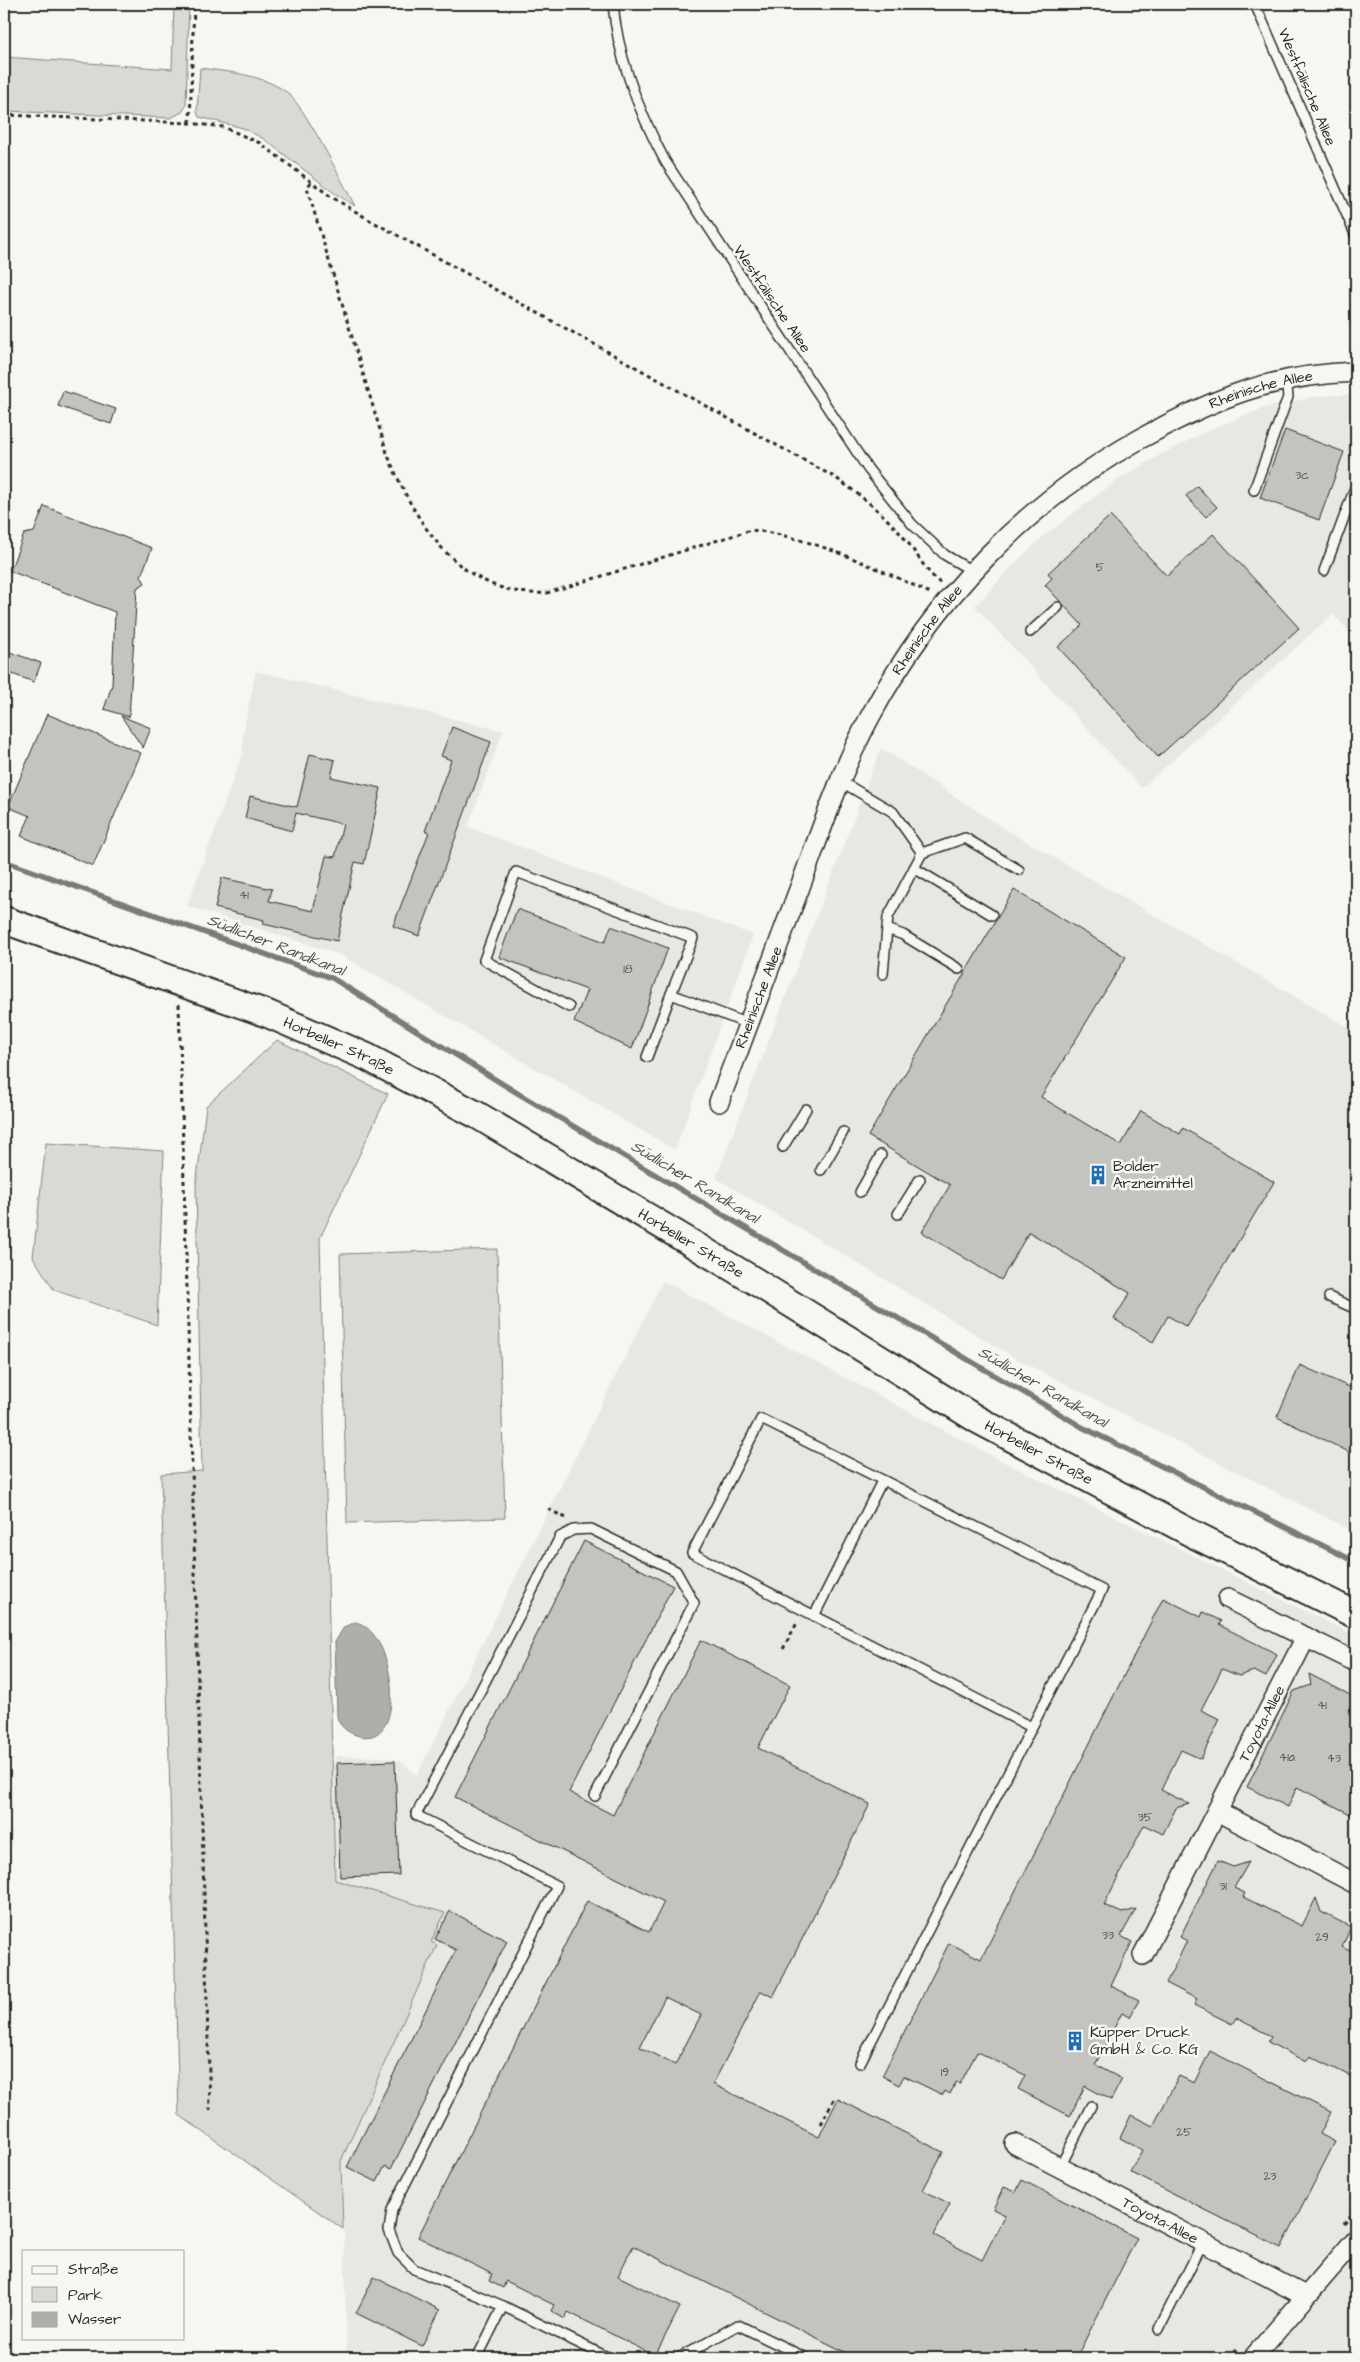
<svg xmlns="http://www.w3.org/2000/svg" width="1360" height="2362" viewBox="0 0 1360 2362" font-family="'Architects Daughter',sans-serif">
<rect width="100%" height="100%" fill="#f6f6f2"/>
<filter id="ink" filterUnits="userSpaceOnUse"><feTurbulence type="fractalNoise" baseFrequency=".02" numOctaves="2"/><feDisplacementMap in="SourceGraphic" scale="10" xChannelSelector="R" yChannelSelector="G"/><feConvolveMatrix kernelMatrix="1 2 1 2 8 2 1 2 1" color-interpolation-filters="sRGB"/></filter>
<g filter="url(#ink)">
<g fill="#e7e7e3">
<polygon points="1356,394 1356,639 1333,614 1142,788 975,606 1015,563 1045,535 1113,483 1151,460 1211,429 1264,408 1318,396"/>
<polygon points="256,671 503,731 468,827 753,935 675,1150 339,954 187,906 243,753 243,733"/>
<polygon points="881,748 1003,828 1356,1032 1356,1533 1017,1359 716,1178"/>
<polygon points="663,1281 1002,1461 1356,1636 1356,2358 347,2358 333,1771 336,1756 383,1757 400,1761 417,1775"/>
</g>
<g fill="#d9d9d5" stroke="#828280">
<polygon points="174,4 189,4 186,106 182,112 171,118 4,111 4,57 172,69"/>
<path d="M200 68C228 72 260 74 285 91 303 102 342 182 355 206L333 192 264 139 243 128 199 117 197 112Z"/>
<polygon points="277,1040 388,1094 320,1238 335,1880 445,1913 431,1942 437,1945 341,2161 343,2229 179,2115 161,1474 202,1471 196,1186 206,1106"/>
<polygon points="46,1143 164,1151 157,1325 54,1290 33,1257"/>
<polygon points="497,1249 505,1518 347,1523 340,1254"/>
</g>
<path fill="#aeaeab" stroke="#7a7a78" d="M355 1622C396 1629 410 1753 356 1735 347 1732 340 1727 337 1717L335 1642 344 1627Z"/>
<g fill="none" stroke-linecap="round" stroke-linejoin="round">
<polyline stroke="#7a7a78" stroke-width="5.5" points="4,861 332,978 519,1094 1082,1427 1356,1562"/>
</g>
<g fill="#c3c3c0" stroke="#2b2b2b" fill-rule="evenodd">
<polygon points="63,391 116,409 111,424 58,406"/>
<polygon points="1285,430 1344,452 1319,520 1260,498"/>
<polygon points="1197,486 1217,507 1206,517 1186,496"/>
<polygon points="44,506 152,548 141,576 145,583 137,588 129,717 104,709 112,685 115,612 10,571 24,534 34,532"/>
<polygon points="1110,516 1167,576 1213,534 1299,628 1158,757 1058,647 1082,625 1045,585 1052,578 1048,573"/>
<polygon points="4,650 41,663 34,682 4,671"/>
<polygon points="47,714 141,753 93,866 21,836 30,816 8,807"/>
<polygon points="121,716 151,728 143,748"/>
<polygon points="452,727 491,742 419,936 393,926 429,832 425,831 451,760 441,756"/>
<polygon points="310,754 335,760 331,777 381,788 364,864 355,862 337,941 263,924 264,920 215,908 222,878 272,889 269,901 313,911 326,856 335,857 343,824 296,813 292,831 245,818 250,796 297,807"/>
<polygon points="1014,890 1126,957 1041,1097 1121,1145 1141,1111 1180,1134 1183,1128 1274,1182 1187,1327 1168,1316 1153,1342 1114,1319 1130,1293 1029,1232 1001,1280 922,1232 950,1185 868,1136"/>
<polygon points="517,909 605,942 611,926 668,948 632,1049 574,1022 587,990 499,957"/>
<polygon points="1300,1365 1356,1390 1356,1446 1353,1454 1277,1417"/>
<path d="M584 1541 673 1586 569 1792 613 1815 701 1640 790 1685 758 1748 870 1804 773 1997 761 1991 713 2084 819 2137 838 2099 943 2152 923 2190 950 2204 934 2235 982 2260 1005 2215 993 2209 1004 2187 1016 2192 1022 2180 1137 2238 1076 2358H857L633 2246 618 2276 680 2307 655 2356 568 2312 565 2319 551 2311 554 2305 506 2281 503 2288 489 2281 492 2274 418 2237 587 1901 649 1932 664 1902 455 1797ZM665 1997 701 2015 675 2065 640 2047Z"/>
<polygon points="1163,1598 1201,1617 1203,1612 1221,1621 1219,1625 1277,1654 1266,1677 1254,1671 1239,1676 1222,1669 1201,1710 1220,1719 1201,1759 1181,1750 1161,1790 1189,1804 1176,1808 1163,1834 1144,1825 1104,1905 1122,1913 1136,1909 1121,1936 1132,1942 1111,1986 1139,2000 1130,2017 1122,2013 1095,2065 1122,2079 1111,2100 1085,2086 1070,2116 1018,2089 1025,2075 977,2052 960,2084 956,2082 950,2094 945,2091 943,2095 904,2076 899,2085 882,2076 949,1943 981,1959"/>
<polygon points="1309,1674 1356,1698 1356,1817 1297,1787 1288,1807 1247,1787 1294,1691 1311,1685"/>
<polygon points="395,1761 399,1875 340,1877 337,1763"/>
<polygon points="1218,1861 1233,1867 1249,1862 1234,1888 1245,1893 1243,1897 1302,1926 1316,1898 1321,1912 1351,1927 1342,1947 1356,1954 1356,2079 1310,2056 1306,2062 1268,2042 1271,2036 1236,2018 1232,2024 1194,2005 1197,1999 1166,1983 1187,1941 1180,1937"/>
<polygon points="450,1911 507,1941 391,2169 385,2166 377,2182 347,2167 456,1950 435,1939"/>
<polygon points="1210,2051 1331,2112 1320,2134 1335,2142 1281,2248 1130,2172 1142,2150 1120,2138 1131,2115 1153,2126 1179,2076 1194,2083"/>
<polygon points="374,2277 440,2310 422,2346 356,2313"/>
</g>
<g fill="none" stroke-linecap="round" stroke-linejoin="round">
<defs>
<g id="service">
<path d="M613 4C618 60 639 112 665 161L868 469 912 524 945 555 972 571"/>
<polyline points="1255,4 1356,236"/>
<polyline points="1254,490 1288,397 1286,379"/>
<polyline points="1324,571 1356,485"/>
<polyline points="1030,632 1058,607"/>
<polyline points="840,781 893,812 922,853"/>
<polyline points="914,868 992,915"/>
<polyline points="887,929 903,935 959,969"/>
<polyline points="883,974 888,917 922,853 965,838 1019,870"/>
<polyline points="569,1007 484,960 516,872 693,938 671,994 748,1024"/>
<polyline points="647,1057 671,994"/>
<polyline points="783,1147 806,1109"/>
<polyline points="821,1170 843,1132"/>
<polyline points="860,1192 881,1155"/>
<polyline points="898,1214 920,1179"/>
<polyline points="1329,1297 1356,1309"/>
<polyline points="814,1616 882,1481"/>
<polyline points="595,1796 694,1603 676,1571 591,1529 573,1530 560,1537 416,1815 557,1886 392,2210 389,2230 398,2253 414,2269 503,2306 609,2358"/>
<polyline points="860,2063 1102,1590 761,1419 692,1553 1031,1727"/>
<polyline points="1060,2167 1091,2106"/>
<polyline points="1159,2329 1203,2242"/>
<polyline points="477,2358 503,2306"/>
<polyline points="679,2358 738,2325 806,2358"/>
</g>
<g id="minor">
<path id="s1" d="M719 1102C743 1037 768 973 792 908 817 843 838 776 871 715 934 599 1025 503 1140 439 1215 398 1270 375 1356 372"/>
<polyline points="1228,1599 1356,1662"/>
<polyline points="1217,1811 1356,1884"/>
<path id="s2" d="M1143 1955 1306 1637"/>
<path id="s3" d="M1015 2144 1305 2296"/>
<polyline points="1253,2358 1356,2239"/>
</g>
<g id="secondary">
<path id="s4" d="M4 920 268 1014 367 1057 477 1115 753 1280 978 1420 1191 1533 1356 1615"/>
</g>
</defs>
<use href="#service" stroke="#2b2b2b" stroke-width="12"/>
<use href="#minor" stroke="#2b2b2b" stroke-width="22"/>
<use href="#secondary" stroke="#2b2b2b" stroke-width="30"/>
<g stroke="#2b2b2b" stroke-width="3" stroke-dasharray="4 4" stroke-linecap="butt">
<path d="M4 115 190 123 223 127 260 143 330 196 368 219 836 478C863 497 888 517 909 544 919 558 927 572 940 583"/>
<polyline points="190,123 194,4"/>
<path d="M311 182 307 188 387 453C415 523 460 598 547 593L751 530C809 536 877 568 930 593"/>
<polyline points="179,1004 210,2110"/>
<polyline points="548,1509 568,1519"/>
<polyline points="783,1649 798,1621"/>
<polyline points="821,2124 834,2099"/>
<polyline points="1344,2224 1356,2209"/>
<polyline points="1228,2358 1237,2348"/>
</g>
<use href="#service" stroke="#f6f6f2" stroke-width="9"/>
<use href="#minor" stroke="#f6f6f2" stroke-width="19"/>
<use href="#secondary" stroke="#f6f6f2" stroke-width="26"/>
</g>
</g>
<defs>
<symbol id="building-bare" viewBox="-9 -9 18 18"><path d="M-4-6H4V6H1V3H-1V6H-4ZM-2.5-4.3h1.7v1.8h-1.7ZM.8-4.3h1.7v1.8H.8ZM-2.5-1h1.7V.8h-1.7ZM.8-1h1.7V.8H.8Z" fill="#1f6fb2" stroke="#f6f6f2" stroke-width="2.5" paint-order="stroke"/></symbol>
</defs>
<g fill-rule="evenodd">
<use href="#building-bare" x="1084" y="1161" width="28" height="28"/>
<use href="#building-bare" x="1061" y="2027" width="28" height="28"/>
</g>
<g text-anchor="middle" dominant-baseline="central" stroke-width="5" stroke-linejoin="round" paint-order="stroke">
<g font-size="12" fill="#515150">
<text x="1302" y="475">3c</text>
<text x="1100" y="567">5</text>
<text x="244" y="895">41</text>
<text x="628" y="969">18</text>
<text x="1322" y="1705">41</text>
<text x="1287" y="1757">41a</text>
<text x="1334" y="1758">43</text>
<text x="1145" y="1817">35</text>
<text x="1223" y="1886">31</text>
<text x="1108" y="1935">33</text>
<text x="1322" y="1937">29</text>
<text x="945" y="2072">19</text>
<text x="1184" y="2132">25</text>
<text x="1270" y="2176">23</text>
</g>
<g font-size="15" fill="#2b2b2b" stroke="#f6f6f2">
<text transform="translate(1307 87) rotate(67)">Westfälische Allee</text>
<text transform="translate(772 299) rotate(56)">Westfälische Allee</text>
<text stroke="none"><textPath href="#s1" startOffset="938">Rheinische Allee</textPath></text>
<text stroke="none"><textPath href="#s1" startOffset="518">Rheinische Allee</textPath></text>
<text stroke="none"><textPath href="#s1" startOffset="112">Rheinische Allee</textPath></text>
<text stroke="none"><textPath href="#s4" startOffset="358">Horbeller Straße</textPath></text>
<text stroke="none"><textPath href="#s4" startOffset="762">Horbeller Straße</textPath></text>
<text stroke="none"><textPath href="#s4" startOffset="1168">Horbeller Straße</textPath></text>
<text stroke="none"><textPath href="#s2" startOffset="260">Toyota-Allee</textPath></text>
<text stroke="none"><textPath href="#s3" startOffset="164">Toyota-Allee</textPath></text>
</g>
<g font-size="15" fill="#2b2b2b" stroke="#f6f6f2" text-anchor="start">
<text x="1113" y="1166">Bolder<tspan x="1113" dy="17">Arzneimittel</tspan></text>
<text x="1090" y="2032">Küpper Druck<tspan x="1090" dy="17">GmbH &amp; Co. KG</tspan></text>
</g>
<g font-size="16" font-style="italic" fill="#525251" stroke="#f6f6f2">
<text transform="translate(276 945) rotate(21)">Südlicher Randkanal</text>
<text transform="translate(695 1182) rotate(31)">Südlicher Randkanal</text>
<text transform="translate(1043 1387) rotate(30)">Südlicher Randkanal</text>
</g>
</g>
<rect width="1360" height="2362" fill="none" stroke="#f6f6f2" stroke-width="20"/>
<rect x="10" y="10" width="1340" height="2342" fill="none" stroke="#2b2b2b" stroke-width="2" filter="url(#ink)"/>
<rect x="22" y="2250" width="162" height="90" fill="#f6f6f2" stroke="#a5a5a2"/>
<rect x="32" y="2266" width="25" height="8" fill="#f6f6f2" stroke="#a5a5a2"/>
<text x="68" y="2274" font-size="15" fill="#2b2b2b">Straße</text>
<rect x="32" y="2287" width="25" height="15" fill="#d9d9d5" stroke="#a5a5a2"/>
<text x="68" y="2300" font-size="15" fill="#2b2b2b">Park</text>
<rect x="32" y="2312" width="25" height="15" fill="#aeaeab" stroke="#a5a5a2"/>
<text x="68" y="2324" font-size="15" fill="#2b2b2b">Wasser</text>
</svg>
